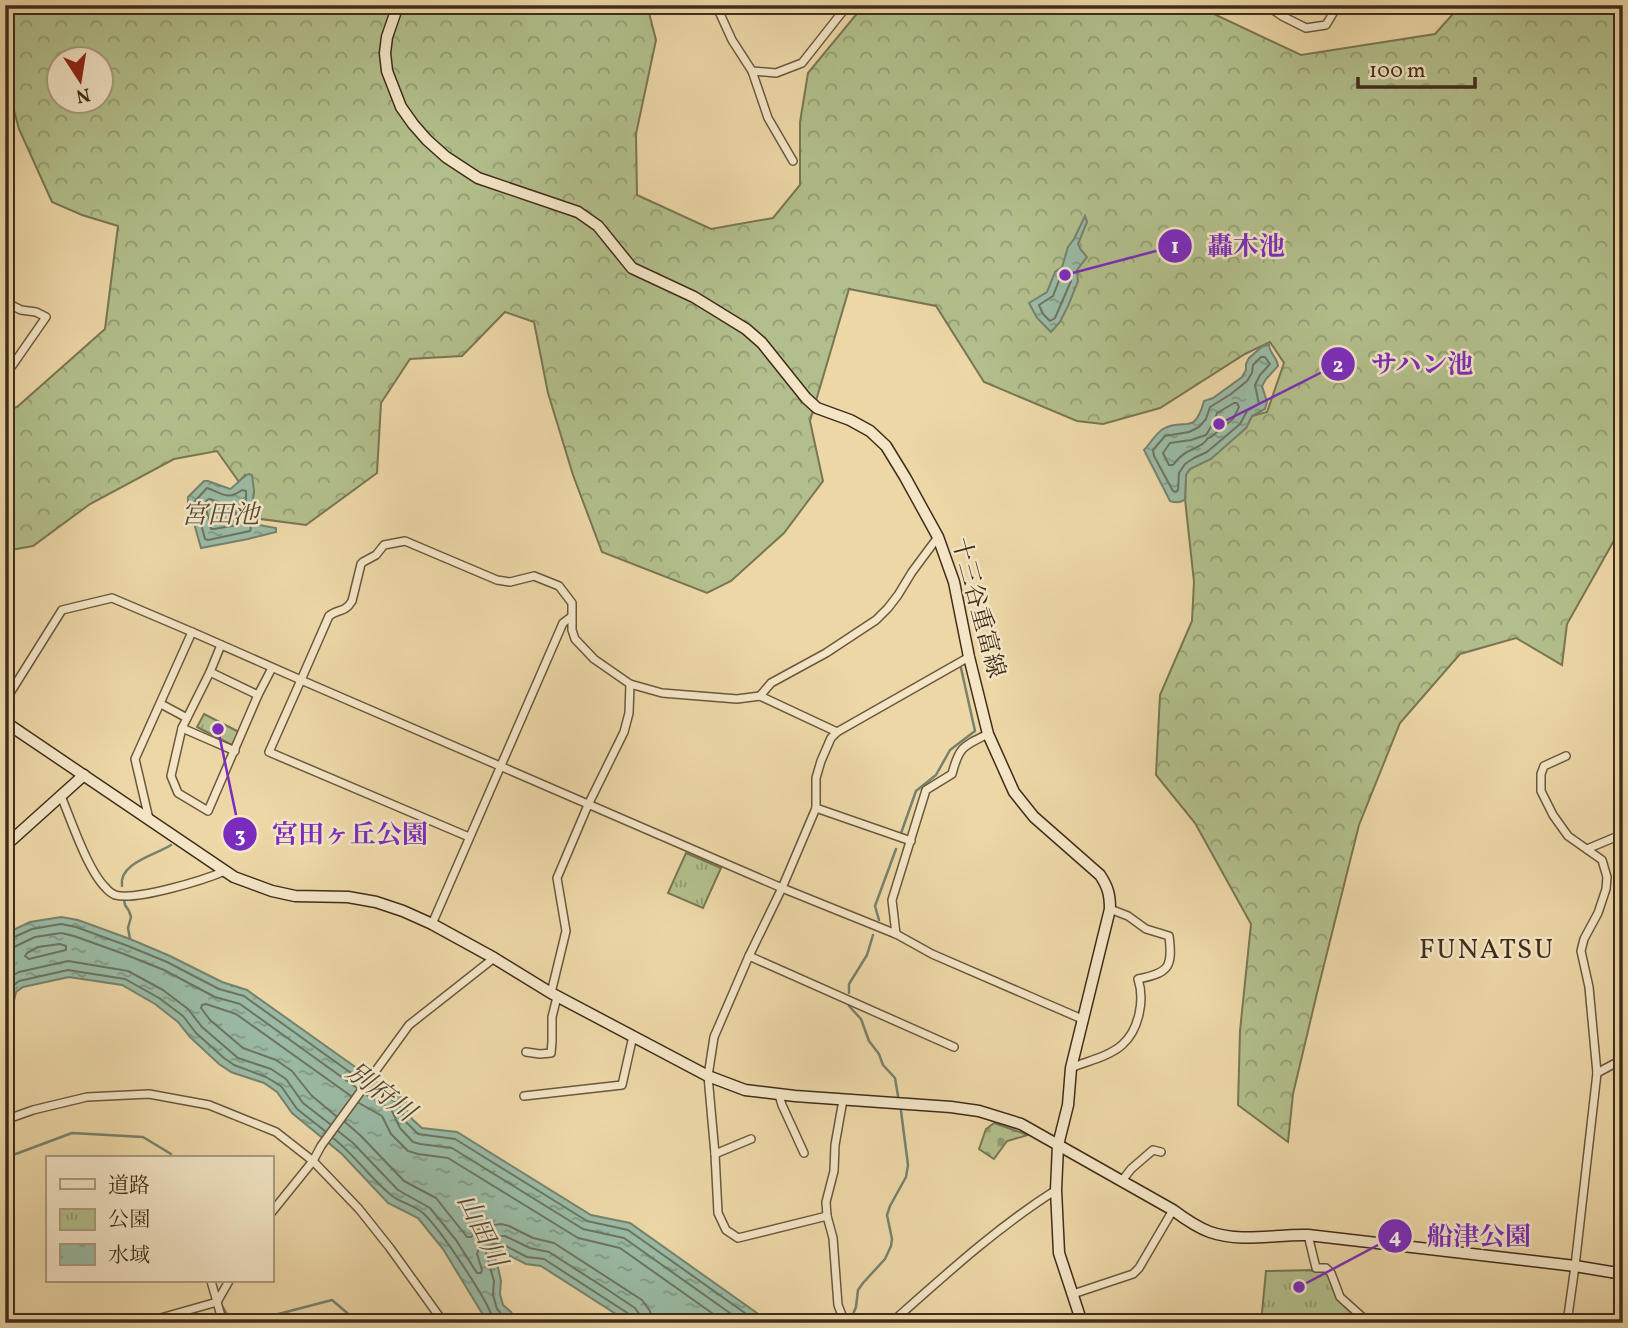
<svg xmlns="http://www.w3.org/2000/svg" width="1628" height="1328" viewBox="0 0 1628 1328" font-family="Vollkorn,'Noto Serif JP',serif">
<defs>
<pattern id="forest-crowns" width="20" height="18" patternUnits="userSpaceOnUse" patternTransform="scale(1.75)"><rect width="20" height="18" fill="#b2bf8c"/><path d="M2 6a3 3 0 1 1 6 0M12 15a3 3 0 1 1 6 0" fill="none" stroke="#929c72"/></pattern>
<pattern id="cemetery-stones" width="16" height="16" patternUnits="userSpaceOnUse" patternTransform="scale(1.75)"><rect width="16" height="16" fill="#b2bf8c"/><path d="M2 7V4a2 2 0 0 1 4 0v3zM10 15v-3a2 2 0 0 1 4 0v3z" fill="#929c72"/></pattern>
<pattern id="park-tufts" width="24" height="20" patternUnits="userSpaceOnUse" patternTransform="scale(1.75)"><rect width="24" height="20" fill="#b2bf8c"/><path d="M3 7l-1-3M5 7V3M7 7l1-3M15 17l-1-3M17 17v-4M19 17l1-3" fill="none" stroke="#929c72"/></pattern>
<pattern id="water-ripples" width="26" height="14" patternUnits="userSpaceOnUse" patternTransform="scale(1.75)"><rect width="26" height="14" fill="#9abaa5"/><path d="M2 4q2-2 4 0t4 0M15 11q2-2 4 0t4 0" fill="none" stroke="#7f9886"/></pattern>
</defs>
<rect width="100%" height="100%" fill="#edd7a7"/>
<filter id="stains"><feTurbulence type="fractalNoise" baseFrequency=".00286" numOctaves="4"/><feColorMatrix values="0 0 0 0 .2 0 0 0 0 .09 0 0 0 0 .02 0 0 0 .5 -.17"/></filter>
<radialGradient id="worn" r=".72"><stop offset=".6" stop-color="#630" stop-opacity="0"/><stop offset="1" stop-color="#630" stop-opacity=".3"/></radialGradient>
<path fill="url(#forest-crowns)" stroke="#797653" stroke-width="2" fill-rule="evenodd" d="M5 5H647L656 40 636 134 637 195 711 229 773 218 800 185V122L808 73 864 5H1195L1301 55 1435 34 1461 5H1623V536L1616 537 1567 624 1562 665 1516 638 1460 654 1400 723 1359 825 1317 993 1293 1094 1288 1142 1238 1105 1240 1031 1251 924 1195 823 1156 775 1160 695 1192 621 1194 582 1185 499 1186 474 1190 469 1197 464 1211 458 1246 428 1252 416 1267 412 1284 363 1270 342 1245 354 1160 408 1103 424 1077 421 984 382 936 306 849 289 810 421 823 481 784 533 731 581 707 593 602 552 573 475 548 393 534 322 505 312 462 356 410 359 381 403 377 473 306 525 253 518 251 512 254 491 245 475 239 482 217 451 174 459 90 504 33 546 5 551V410L17 407 105 329 118 226 82 215 52 202 19 129 5 77ZM60 60H102V102H60Z"/>
<polygon fill="url(#cemetery-stones)" stroke="#797653" stroke-width="2" points="994,1123 1028,1135 1007,1141 994,1159 979,1149 986,1129"/>
<g fill="url(#park-tufts)" stroke="#797653" stroke-width="2">
<polygon points="204,714 239,732 232,745 197,727"/>
<polygon points="686,853 721,868 703,908 668,893"/>
<path d="M1316 1270C1337 1274 1329 1286 1338 1299 1344 1308 1356 1316 1364 1323H1261L1266 1271Z"/>
</g>
<g fill="url(#water-ripples)" stroke="#76826d" stroke-width="2">
<polygon points="1085,216 1087,222 1078,244 1081,250 1087,257 1077,270 1078,281 1068,306 1060,322 1051,332 1037,318 1029,303 1047,292 1055,272 1062,267 1068,247 1074,239"/>
<path d="M1269 345C1270 355 1277 356 1278 366L1266 379 1262 386 1267 402 1265 409 1252 416 1246 428 1211 459 1190 469 1186 475 1185 499C1181 503 1176 503 1170 501L1144 450C1150 444 1156 433 1163 429 1185 417 1194 437 1204 401L1213 398 1242 377 1246 370V364L1249 358 1263 346Z"/>
<path d="M249 474 252 475 254 491 251 512 253 518 259 525 276 528V532L248 539 201 548 188 502V497L204 481H208L230 489C237 485 242 476 249 474Z"/>
<polygon points="61,917 78,920 130,939 170,956 222,982 247,990 375,1081 406,1100 407,1110 412,1119 422,1128 457,1132 591,1215 630,1223 771,1323 630,1323 541,1266 526,1264 500,1251 492,1252 497,1263 501,1281 500,1294 503,1305 511,1312 517,1323 488,1323 443,1249 418,1218 388,1203 342,1154 292,1113 277,1092 264,1083 231,1072 219,1064 190,1037 178,1022 155,1004 122,985 69,977 23,987 16,992 14,1001 5,1010 5,934 30,922"/>
</g>
<g fill="none" stroke-linecap="round" stroke-linejoin="round">
<g stroke="#6d7460" stroke-width="2">
<polygon points="1066,273 1070,275 1071,281 1055,318 1050,321 1043,314 1039,305 1053,296 1060,278"/>
<polygon points="1261,357 1265,357 1270,364 1260,375 1255,385 1259,404 1247,411 1240,424 1207,452 1194,458 1185,464 1179,473 1178,490 1176,492 1173,491 1154,456 1153,450 1165,436 1189,432 1199,427 1206,419 1210,407 1231,394 1247,381 1252,373 1253,365"/>
<path d="M1237 403 1239 407 1233 419 1211 437 1208 438C1203 446 1196 447 1187 452 1181 455 1177 460 1173 465H1169L1163 453 1170 443 1191 440 1206 435 1214 422 1217 413 1234 403Z"/>
<path d="M207 488C222 493 227 501 242 490L246 491C247 505 242 515 251 528L250 531 208 540 205 539 195 501Z"/>
<polygon points="210,499 223,504 235,506 237,525 214,529 211,529 205,504 207,500"/>
<polyline points="5,939 10,939 32,929 61,924 76,927 128,946 167,962 219,989 244,996 362,1081"/>
<polygon points="60,944 66,946 66,950 29,959 25,956 27,953 38,947"/>
<polyline points="5,948 14,947 35,937 61,933 74,936 124,954 164,970 215,997 240,1004 357,1088"/>
<polyline points="5,980 19,972 68,961 128,971 163,990 188,1009 202,1027 238,1058 271,1069 286,1079 303,1103 330,1124"/>
<polyline points="5,1001 10,988 19,981 68,970 125,979 159,998 183,1016 196,1033 224,1058 234,1065 266,1077 281,1086 297,1109 325,1131"/>
<polyline points="370,1087 399,1104 406,1122 418,1134 455,1139 587,1221 628,1230 759,1323"/>
<polyline points="365,1094 391,1109 400,1128 413,1142 420,1144 452,1148 583,1229 624,1238 744,1323"/>
<polyline points="359,1103 382,1116 391,1134 408,1151 418,1154 448,1158 578,1238 620,1248 726,1323"/>
<polyline points="336,1116 311,1095 292,1071 276,1060 243,1048 210,1020 201,1008 202,1005 206,1004 236,1014 351,1096"/>
<polyline points="345,1122 361,1136 404,1181 436,1198 467,1237 471,1237 478,1230 488,1226 501,1224 509,1226 533,1238 554,1243 642,1300 650,1311 652,1323"/>
<polyline points="338,1131 353,1143 398,1190 430,1208 456,1240 477,1273 481,1273 482,1270 477,1254 481,1243 490,1236 505,1236 530,1248 549,1252 605,1288 635,1308 640,1315 641,1323"/>
<path d="M333 1138C355 1155 370 1178 391 1195 400 1203 415 1205 424 1214 439 1228 492 1305 494 1323"/>
<polyline points="509,1323 497,1309 493,1295 494,1281 486,1253 488,1248 493,1244 502,1244 527,1257 544,1259 629,1314 632,1318 632,1323"/>
</g>
<g stroke="#76826d" stroke-width="2.5">
<polyline points="900,836 916,791 936,775 950,750 975,731 961,668"/>
<path d="M122 886C118 863 156 855 171 845"/>
<polyline points="124,900 125,905 129,911 131,917 128,928 130,939"/>
<polyline points="879,920 875,906 896,849"/>
<polyline points="849,993 849,984 867,955 873,935"/>
<polyline points="849,1006 861,1019 869,1041 879,1054 883,1065 895,1078 898,1096"/>
<polyline points="5,1158 72,1133 143,1137 171,1154"/>
<polyline points="222,1306 232,1323"/>
<polyline points="851,1319 856,1307 858,1290 863,1283 885,1259 891,1246 892,1239 887,1215 890,1206 906,1177 908,1165 901,1111"/>
<polyline points="244,1323 332,1300 359,1323"/>
</g>
<defs>
<g id="street">
<polyline points="716,5 732,40 752,71 776,73 802,63 843,11 844,5"/>
<polyline points="1266,5 1282,16 1306,28 1326,25 1338,5"/>
<polyline points="752,71 768,118 793,161"/>
<polyline points="5,218 8,225 5,255"/>
<polyline points="5,302 21,310 36,312 46,317 5,376"/>
<polyline points="221,645 210,672 182,728 171,776 178,793 208,811 258,695 272,668"/>
<polyline points="969,657 837,732 831,738 821,761 816,778 816,808 782,888 896,934 932,954 1082,1019"/>
<polyline points="210,672 258,695"/>
<polyline points="760,696 771,683 826,653 876,620 888,608 898,595 912,572 938,537"/>
<polyline points="5,701 62,610 112,598 192,632"/>
<polyline points="161,704 187,718"/>
<polyline points="182,728 235,751"/>
<polyline points="1566,756 1544,766 1541,774 1541,791 1553,815 1568,836 1602,860 1607,877 1606,889 1598,913 1584,939 1581,951 1589,987 1597,1073 1575,1266 1567,1323"/>
<path d="M61 796C71 820 88 871 106 888 108 891 111 893 115 895 136 901 204 880 225 871"/>
<polyline points="816,808 911,841"/>
<path d="M149 819 135 759 192 632 301 680 329 616C337 609 345 613 352 601L361 564 363 562 376 555 384 545 405 541 497 580 510 582 534 576 559 586 572 603V630L575 639 594 659 630 684 662 693 737 699 760 696 837 732"/>
<polyline points="469,837 269,752 301,680 782,888 749,956 714,1037 708,1076 715,1154 718,1213 726,1230 738,1238 827,1216 833,1238 838,1305 845,1323"/>
<polyline points="1587,849 1623,834"/>
<polyline points="432,924 563,623 571,617"/>
<path d="M896 934 892 900 926 790 952 774C959 747 963 746 988 734"/>
<polyline points="749,956 954,1047"/>
<polyline points="551,993 566,931 557,878 588,805 624,732 629,713 630,684"/>
<polyline points="526,1052 540,1054 551,1053 552,1042 552,1017 557,997"/>
<path d="M1071 1068C1087 1061 1108 1057 1122 1045 1139 1030 1145 1000 1138 979 1169 973 1173 967 1169 936L1146 929 1128 916 1110 909"/>
<polyline points="1597,1073 1623,1059"/>
<polyline points="779,1095 782,1105 804,1153"/>
<polyline points="524,1096 622,1085 633,1036"/>
<polyline points="5,1120 33,1110 87,1097 149,1094 209,1105 276,1132 313,1161 359,1209 390,1248 444,1323"/>
<polyline points="715,1154 751,1139"/>
<polyline points="1121,1182 1131,1169 1153,1150 1161,1152"/>
<polyline points="271,1213 313,1161 321,1146 409,1025 494,958"/>
<polyline points="827,1216 826,1202 834,1171 835,1145 843,1100"/>
<polyline points="1308,1235 1316,1268 1326,1268 1331,1273 1340,1297 1369,1323"/>
<polyline points="211,1281 223,1323"/>
<polyline points="1073,1294 1133,1274 1139,1268 1173,1210"/>
<polyline points="143,1323 217,1302 229,1281"/>
<path d="M891 1323C944 1276 996 1228 1056 1190"/>
<polyline points="1070,1323 1079,1314"/>
</g>
<g id="secondary">
<path d="M398 5 387 37 385 53 387 71 401 107 413 124 427 140 446 157 478 178 578 212 598 226 632 268 694 297 746 329 762 343 806 398 817 408 850 420 870 431 886 446 905 477 938 537 954 582 969 657 988 734 1014 792 1034 817 1100 875C1108 887 1110 895 1110 909L1071 1068 1068 1105 1058 1145 1056 1190 1059 1253 1082 1323"/>
<path d="M5 722 234 877 272 891 295 896 348 897 376 902 403 911 432 924 494 958 551 993 708 1076 745 1090 795 1096 951 1107 979 1111 1021 1124 1173 1210C1185 1219 1196 1227 1210 1232 1241 1243 1276 1234 1308 1235L1575 1266 1623 1274"/>
<polyline points="5,846 84,775"/>
</g>
</defs>
<use href="#street" stroke="#6b583d" stroke-width="10"/>
<use href="#secondary" stroke="#402d1a" stroke-width="13"/>
<use href="#street" stroke="#f3e5c6" stroke-width="7"/>
<use href="#secondary" stroke="#f3e5c6" stroke-width="10"/>
</g>
<g text-anchor="middle" dominant-baseline="central" stroke-width="5" stroke-linejoin="round" paint-order="stroke">
<g font-size="24" fill="#402d1a" stroke="#f3e5c6">
<text transform="translate(977 608) rotate(75)">十三谷重富線</text>
</g>
<g font-size="26" font-style="italic" fill="#524936" stroke="#f3e5c6">
<text x="220" y="516">宮田池</text>
<text transform="translate(380 1093) rotate(37)">別府川</text>
<text transform="translate(481 1231) rotate(64)">山田川</text>
</g>
<g font-size="28" letter-spacing="2" fill="#402d1a" stroke="#f3e5c6">
<text x="1487" y="950">FUNATSU</text>
</g>
</g>
<path fill="none" stroke="#7b2cbf" stroke-width="2.5" d="M1065 275L1175 246M1219 424L1338 364M218 729L240 834M1299 1287L1395 1236"/>
<g fill="#7b2cbf" stroke="#f3e5c6" stroke-width="2.5">
<circle cx="1065" cy="275" r="7"/>
<circle cx="1219" cy="424" r="7"/>
<circle cx="218" cy="729" r="7"/>
<circle cx="1299" cy="1287" r="7"/>
<circle cx="1175" cy="246" r="18"/>
<circle cx="1338" cy="364" r="18"/>
<circle cx="240" cy="834" r="18"/>
<circle cx="1395" cy="1236" r="18"/>
</g>
<g font-size="21" text-anchor="middle" font-weight="bold" fill="#fff">
<text x="1175" y="253">1</text>
<text x="1338" y="372">2</text>
<text x="240" y="842">3</text>
<text x="1395" y="1243">4</text>
</g>
<g font-size="26" text-anchor="middle" font-weight="bold" fill="#7b2cbf" stroke="#f3e5c6" stroke-width="5" stroke-linejoin="round" paint-order="stroke">
<text x="1246" y="255">轟木池</text>
<text x="1422" y="373">サハン池</text>
<text x="350" y="843">宮田ヶ丘公園</text>
<text x="1479" y="1245">船津公園</text>
</g>
<rect width="1628" height="1328" fill="none" stroke="#edd7a7" stroke-width="28"/>
<rect x="7" y="7" width="1614" height="1314" fill="none" stroke="#402d1a" stroke-width="3.5"/>
<rect x="14" y="14" width="1600" height="1300" fill="none" stroke="#402d1a" stroke-width="2"/>
<rect x="46" y="1156" width="228" height="126" fill="#f3e5c6" stroke="#ab9b81" stroke-width="2"/>
<rect x="60" y="1179" width="35" height="10" fill="#f3e5c6" stroke="#ab9b81" stroke-width="2"/>
<text x="108" y="1192" font-size="21" fill="#402d1a">道路</text>
<rect x="60" y="1209" width="35" height="21" fill="url(#park-tufts)" stroke="#ab9b81" stroke-width="2"/>
<text x="108" y="1226" font-size="21" fill="#402d1a">公園</text>
<rect x="60" y="1244" width="35" height="21" fill="url(#water-ripples)" stroke="#ab9b81" stroke-width="2"/>
<text x="108" y="1262" font-size="21" fill="#402d1a">水域</text>
<g transform="translate(80 80) rotate(168)"><circle r="33" fill="#f3e5c6" stroke="#ab9b81" stroke-width="2"/>
<path d="M0-5L12 26L0 18L-12 26Z" fill="#8f2418"/>
<text y="-10" font-size="19" font-weight="bold" text-anchor="middle" fill="#402d1a">N</text>
</g>
<path d="M1358 77v10h117v-10" fill="none" stroke="#402d1a" stroke-width="3.5"/>
<text x="1369" y="77" font-size="21" fill="#402d1a" stroke="#f3e5c6" stroke-width="5" paint-order="stroke">100 m</text>
<rect width="100%" height="100%" filter="url(#stains)"/>
<rect width="100%" height="100%" fill="url(#worn)"/>
</svg>
